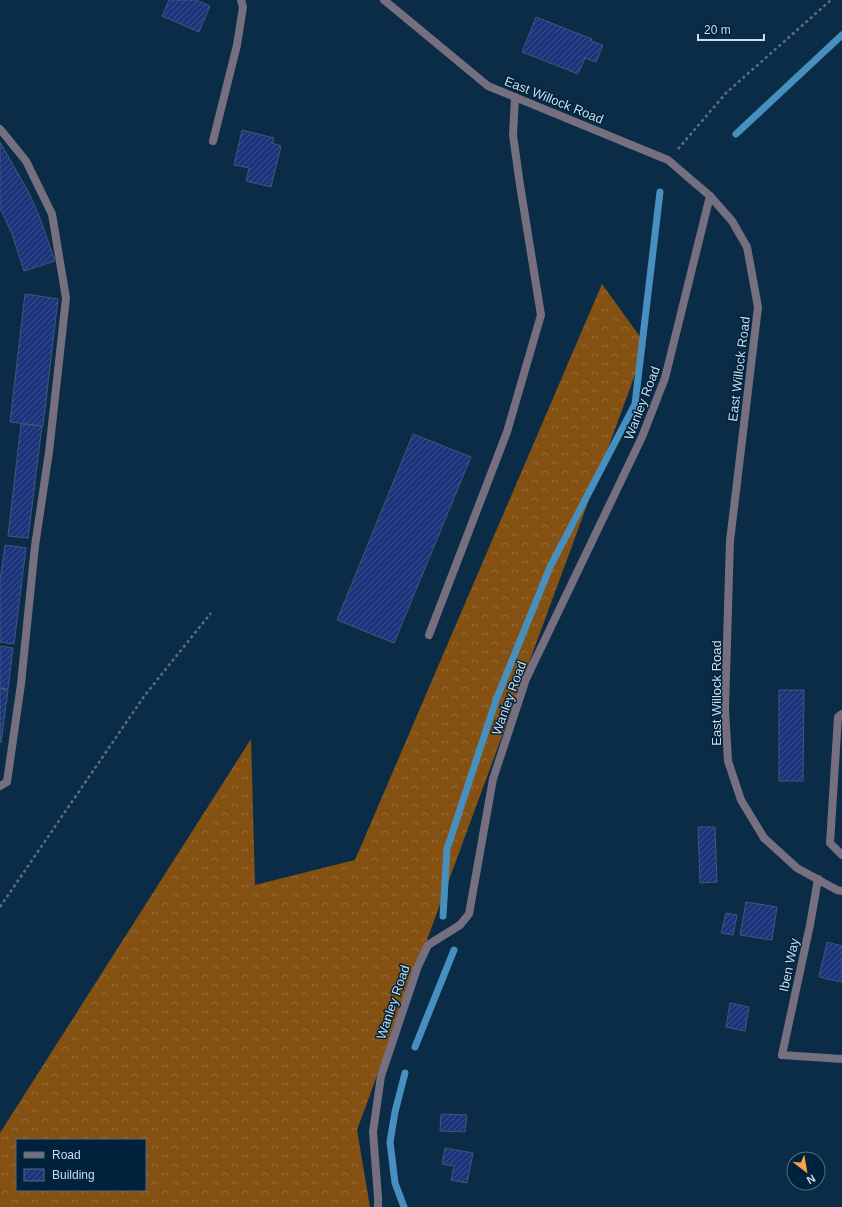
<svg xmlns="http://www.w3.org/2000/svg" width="842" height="1207" viewBox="0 0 842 1207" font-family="Arial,sans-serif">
<defs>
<pattern id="forest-crowns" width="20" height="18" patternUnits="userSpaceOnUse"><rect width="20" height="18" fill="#845113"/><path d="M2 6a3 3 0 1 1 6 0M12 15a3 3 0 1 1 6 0" fill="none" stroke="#946a36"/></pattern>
<pattern id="building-hatch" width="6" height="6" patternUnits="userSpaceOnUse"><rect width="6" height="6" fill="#1a357b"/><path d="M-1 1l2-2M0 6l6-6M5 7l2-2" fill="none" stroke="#3a528e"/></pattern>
</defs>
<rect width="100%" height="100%" fill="#0b2c46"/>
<path fill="url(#forest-crowns)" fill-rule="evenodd" d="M602 284 646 345 357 1130 370 1207H0V1133L251 739 255 885 355 860ZM17 1140H145V1190H17Z"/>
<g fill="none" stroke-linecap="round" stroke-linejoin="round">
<g stroke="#478fbe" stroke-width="7">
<polyline points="736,134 842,35"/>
<polyline points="443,916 447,849 496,700 550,567 635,404 660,192"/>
<polyline points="415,1047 454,950"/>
<polyline points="404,1207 395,1183 390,1142 395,1112 405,1073"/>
</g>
</g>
<g fill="url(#building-hatch)" stroke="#455578">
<polygon points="169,0 196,0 210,6 199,32 162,16"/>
<polygon points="536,17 592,39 591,41 603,45 596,62 585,58 578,74 522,52"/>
<polygon points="242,130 274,138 272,143 281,146 271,187 246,181 249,168 234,165"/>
<polygon points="0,142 29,193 40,218 55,261 24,271 12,234 0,208"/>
<polygon points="25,294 58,299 43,426 10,422"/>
<polygon points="21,424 42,426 28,538 8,536"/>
<polygon points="413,434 471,457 394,643 337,620"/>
<polygon points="5,545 26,548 14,644 0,642 0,580"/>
<polygon points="0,646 13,648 8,689 0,688"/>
<polygon points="0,689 8,690 1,743 0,742"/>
<polygon points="779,690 804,690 803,781 779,781"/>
<polygon points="698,827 715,827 717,882 700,883"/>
<polygon points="746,902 777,907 772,940 740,935"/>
<polygon points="726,913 737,915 733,935 721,933"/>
<polygon points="827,942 842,946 842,982 819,977"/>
<polygon points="730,1003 749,1007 745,1031 726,1027"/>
<polygon points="441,1114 467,1115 465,1132 440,1131"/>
<polygon points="445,1148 473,1153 467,1183 451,1180 454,1166 442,1164"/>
</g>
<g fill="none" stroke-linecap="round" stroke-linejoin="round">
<g stroke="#567187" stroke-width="2.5" stroke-dasharray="3 3" stroke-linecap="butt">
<polyline points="678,149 726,93 831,0"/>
<polyline points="0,907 145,695 211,613"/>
</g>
<g stroke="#766f80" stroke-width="8">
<polyline points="0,129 26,161 52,214 66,298 49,452 35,546 21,684 7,782 0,786"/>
<polyline points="213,141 237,45 243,7 241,0"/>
<polyline points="429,635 507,432 541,315 520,185 513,135 515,97"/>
<polyline points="842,714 838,717 830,843 842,855"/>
<polyline points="782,1055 842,1059"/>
</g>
<g stroke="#766f80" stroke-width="8">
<polyline points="764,838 797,868 837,890 842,891"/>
<polyline points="782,1055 810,925 818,879"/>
<polyline points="378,1207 378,1197 373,1132 381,1076 418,966 428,945 460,925 469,914 493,779 526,679 642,437 665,378 710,196"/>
</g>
<polyline stroke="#766f80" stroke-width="8" points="384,0 488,86 668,160 710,196 732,221 747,247 758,307 730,541 725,709 728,761 741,800 764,838"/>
</g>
<g text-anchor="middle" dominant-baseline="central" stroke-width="3" stroke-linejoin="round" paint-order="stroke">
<g font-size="13" fill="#cadded" stroke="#01223b">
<text transform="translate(554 100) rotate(22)">East Willock Road</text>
<text transform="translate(739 369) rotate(-83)">East Willock Road</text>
<text transform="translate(642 403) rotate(-69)">Wanley Road</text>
<text transform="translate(716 693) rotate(-90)">East Willock Road</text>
<text transform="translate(509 698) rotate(-70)">Wanley Road</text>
<text transform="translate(789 965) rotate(-78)">Iben Way</text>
<text transform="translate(393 1002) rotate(-71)">Wanley Road</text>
</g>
</g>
<rect x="16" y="1139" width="130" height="52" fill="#01223b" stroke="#516d82"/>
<rect x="24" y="1152" width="20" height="6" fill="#766f80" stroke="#516d82"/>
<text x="52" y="1159" font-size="12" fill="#cadded">Road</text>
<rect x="24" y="1169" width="20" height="12" fill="url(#building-hatch)" stroke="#516d82"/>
<text x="52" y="1179" font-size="12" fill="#cadded">Building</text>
<g transform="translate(806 1171) rotate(149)"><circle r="19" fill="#01223b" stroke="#516d82"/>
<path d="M0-3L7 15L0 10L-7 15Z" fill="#f6a247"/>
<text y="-6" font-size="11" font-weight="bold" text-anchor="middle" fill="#cadded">N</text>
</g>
<path d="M698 34v6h66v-6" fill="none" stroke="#cadded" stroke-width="2"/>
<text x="704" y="34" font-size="12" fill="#cadded" stroke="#01223b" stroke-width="3" paint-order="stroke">20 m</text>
</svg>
